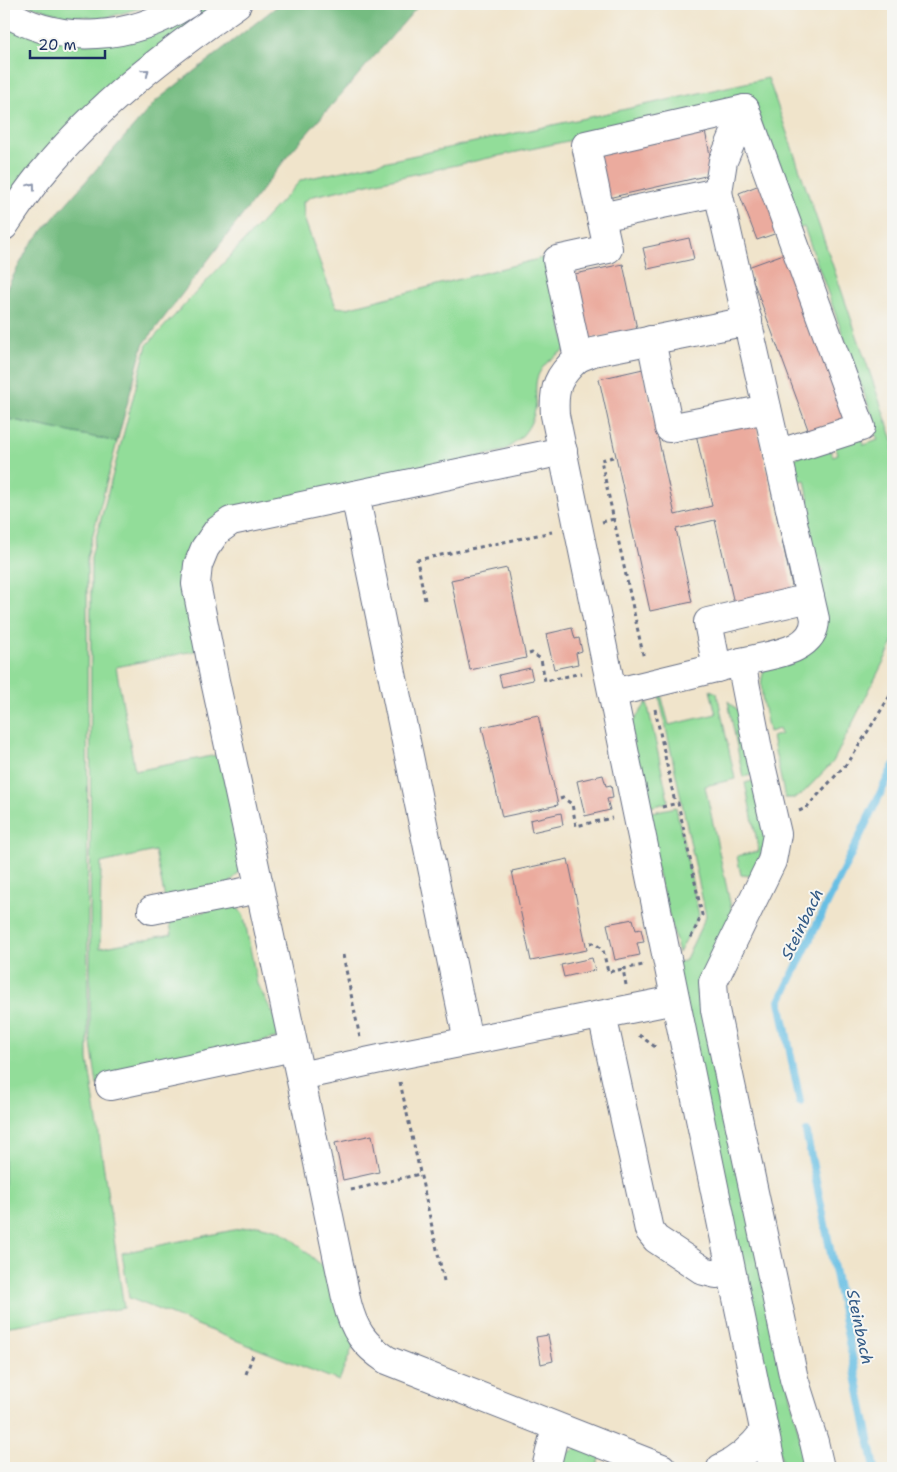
<svg xmlns="http://www.w3.org/2000/svg" width="897" height="1472" viewBox="0 0 897 1472" font-family="'Shantell Sans',sans-serif">
<rect width="100%" height="100%" fill="#f6f6f2"/>
<filter id="ink" filterUnits="userSpaceOnUse"><feTurbulence type="fractalNoise" baseFrequency=".02" numOctaves="2"/><feDisplacementMap in="SourceGraphic" scale="10" xChannelSelector="R" yChannelSelector="G"/><feConvolveMatrix kernelMatrix="1 2 1 2 8 2 1 2 1" color-interpolation-filters="sRGB"/></filter>
<filter id="wash" filterUnits="userSpaceOnUse"><feTurbulence type="fractalNoise" baseFrequency=".0096" numOctaves="4" result="noise"/><feDisplacementMap in="SourceGraphic" scale="20" xChannelSelector="R" yChannelSelector="G"/><feGaussianBlur stdDeviation="1.12" result="paint"/><feColorMatrix in="noise" values="0 0 0 0 0 0 0 0 0 0 0 0 0 0 0 0 0 1.4 0 .05"/><feComposite in="paint" operator="in"/></filter>
<g filter="url(#wash)">
<rect width="100%" height="100%" fill="#f0e4cb"/>
<g fill="#92dd99" stroke="#56867c">
<polygon points="24,4 152,4 148,6 105,18 62,15"/>
<polygon points="202,4 219,4 4,208 4,21 49,37 198,7"/>
<path d="M768 78 893 440V643L833 762 801 795 795 798H785L772 737 781 734 779 729 769 732C766 714 753 676 770 663 777 658 791 656 800 653L813 575 823 572 821 567 811 570 796 504 809 501 805 480 792 484 787 461 829 446 833 456 838 454 834 444 859 435 864 445 878 440 874 430 877 429 804 227 798 229 753 101 313 196 303 202 304 218 336 307 347 308 546 257 567 349C555 355 542 364 537 378 535 386 536 394 536 401 535 424 522 440 503 451L211 523 199 650 116 667 135 771 222 754 244 860 241 870 227 886 165 899 155 851 101 863 100 948 172 934 169 920 232 905 238 908 244 916 257 984 274 1015 282 1036 97 1085 90 1035 91 557 147 345 301 180Z"/>
<polygon points="4,418 117,442 87,557 88,1059 124,1308 4,1327"/>
<polygon points="710,690 717,693 735,779 705,786 733,917 707,997 806,1468 783,1468 673,963 685,961 706,916 659,695 661,694 669,725 716,714"/>
<polygon points="728,701 739,711 755,774 743,777"/>
<polygon points="647,702 668,800 666,803 641,809 631,725"/>
<polygon points="756,780 766,846 751,876 741,875 737,856 759,851 745,783"/>
<polygon points="676,807 699,915 679,953 642,814"/>
<polygon points="258,1225 279,1230 292,1239 331,1274 355,1341 339,1381 129,1298 122,1253"/>
<path d="M585 1447 603 1453 596 1468H552C560 1455 570 1450 585 1447Z"/>
</g>
<polygon fill="#75bc81" stroke="#487670" points="280,4 420,4 290,153 143,345 117,442 4,418 4,293 30,245 156,101"/>
<g fill="none" stroke-linecap="round" stroke-linejoin="round">
<g stroke="#67bfe4" stroke-width="8">
<polyline points="800,1102 780,1001 893,767"/>
<polyline points="806,1132 875,1468"/>
</g>
</g>
<g id="blocks">
<g fill="#ebab9e">
<polygon points="705,131 714,174 608,198 598,155"/>
<polygon points="762,184 780,232 757,240 739,193"/>
<polygon points="689,238 694,259 648,269 643,248"/>
<polygon points="789,252 849,417 809,432 748,267"/>
<polygon points="623,264 637,329 584,340 570,275"/>
<polygon points="643,369 675,515 712,506 696,434 756,421 794,595 735,608 715,520 676,529 692,602 650,611 599,379"/>
<polygon points="507,568 526,658 470,670 451,580"/>
<polygon points="572,628 575,639 579,638 582,651 576,653 578,664 554,669 546,634"/>
<polygon points="530,668 533,680 502,687 499,675"/>
<polygon points="538,715 558,805 502,817 482,727"/>
<polygon points="603,775 606,786 611,785 613,798 607,799 610,810 585,816 577,781"/>
<polygon points="561,813 563,825 532,832 530,820"/>
<polygon points="568,859 587,950 531,961 512,871"/>
<polygon points="633,919 636,930 641,929 644,942 637,943 640,955 615,960 607,924"/>
<polygon points="592,958 595,970 564,977 561,965"/>
<polygon points="372,1135 379,1172 343,1180 335,1143"/>
<polygon points="548,1335 553,1361 541,1364 536,1337"/>
</g>
</g>
</g>
<g filter="url(#ink)">
<use href="#blocks" fill-opacity="0" stroke="#666e84" stroke-width="1"/>
<g fill="none" stroke-linecap="round" stroke-linejoin="round">
<defs>
<g id="minor">
<polyline points="718,192 723,161 745,109 861,427 777,454"/>
<polyline points="601,217 586,145 745,109"/>
<polyline points="651,340 669,428 767,409"/>
<polyline points="578,358 593,352 748,321"/>
<polyline points="563,451 231,521 217,531 205,548 198,565 196,584 215,681 300,1076 394,1056 675,1000"/>
<polyline points="355,495 468,1041"/>
<path d="M741 662C767 655 815 653 815 619L718 192 601 217 608 249 557 260 578 358C558 376 553 387 555 415L772 1468"/>
<polyline points="717,668 708,622 810,598"/>
<polyline points="613,693 741,662 761,765 777,834 772,861 713,982 715,1010 794,1379 814,1442 820,1468"/>
<polyline points="152,910 259,889"/>
<polyline points="602,1015 649,1230 656,1239 704,1271 716,1274 731,1271"/>
<path d="M300 1076 347 1303C354 1330 363 1344 387 1360L662 1468"/>
<polyline points="110,1086 293,1047"/>
<polyline points="546,1468 556,1427"/>
<path d="M721 1468C739 1460 752 1448 764 1432"/>
</g>
<g id="highway">
<path d="M4 11C60 47 133 39 187 4"/>
<path d="M4 226C17 207 29 188 44 171 98 105 168 52 237 4"/>
</g>
</defs>
<use href="#minor" stroke="#666e84" stroke-width="30"/>
<use href="#highway" stroke="#666e84" stroke-width="30"/>
<g stroke="#666e84" stroke-width="3" stroke-dasharray="4 4" stroke-linecap="butt">
<polyline points="613,457 601,460 644,659"/>
<polyline points="602,522 614,519"/>
<polyline points="425,600 417,560 552,532"/>
<polyline points="529,654 532,653 541,659 545,681 582,673"/>
<polyline points="655,709 675,803"/>
<polyline points="560,799 563,798 572,804 576,826 612,818"/>
<polyline points="662,807 678,803 702,915 690,939"/>
<polyline points="799,811 806,808 850,760 893,691"/>
<polyline points="590,943 594,943 603,950 608,972 623,969"/>
<polyline points="343,955 360,1038"/>
<polyline points="626,985 623,969 643,965"/>
<polyline points="639,1035 658,1049"/>
<polyline points="400,1082 444,1281"/>
<polyline points="351,1190 420,1174"/>
<polyline points="246,1374 253,1355"/>
</g>
<use href="#minor" stroke="#fff" stroke-width="28"/>
<use href="#highway" stroke="#fff" stroke-width="28"/>
</g>
<defs><path id="oneway-chevron" d="M-2-3.5L2.5 0L-2 3.5" fill="none" stroke-width="1.6" stroke-linecap="round" stroke-linejoin="round" transform="scale(1.25)"/></defs>
<g stroke="#8d97ae">
<use href="#oneway-chevron" transform="translate(146 72) rotate(-39)"/>
<use href="#oneway-chevron" transform="translate(32 186) rotate(-53)"/>
</g>
</g>
<g text-anchor="middle" dominant-baseline="central" stroke-width="4" stroke-linejoin="round" paint-order="stroke">
<g font-size="16" font-style="italic" fill="#325a86" stroke="#f6f6f2">
<text transform="translate(802 924) rotate(-64)">Steinbach</text>
<text transform="translate(860 1327) rotate(78)">Steinbach</text>
</g>
</g>
<rect width="897" height="1472" fill="none" stroke="#f6f6f2" stroke-width="20"/>
<path d="M30 50v8h75v-8" fill="none" stroke="#1b2f5e" stroke-width="2.5"/>
<text x="38" y="50" font-size="15" fill="#1b2f5e" stroke="#f6f6f2" stroke-width="4" paint-order="stroke">20 m</text>
</svg>
